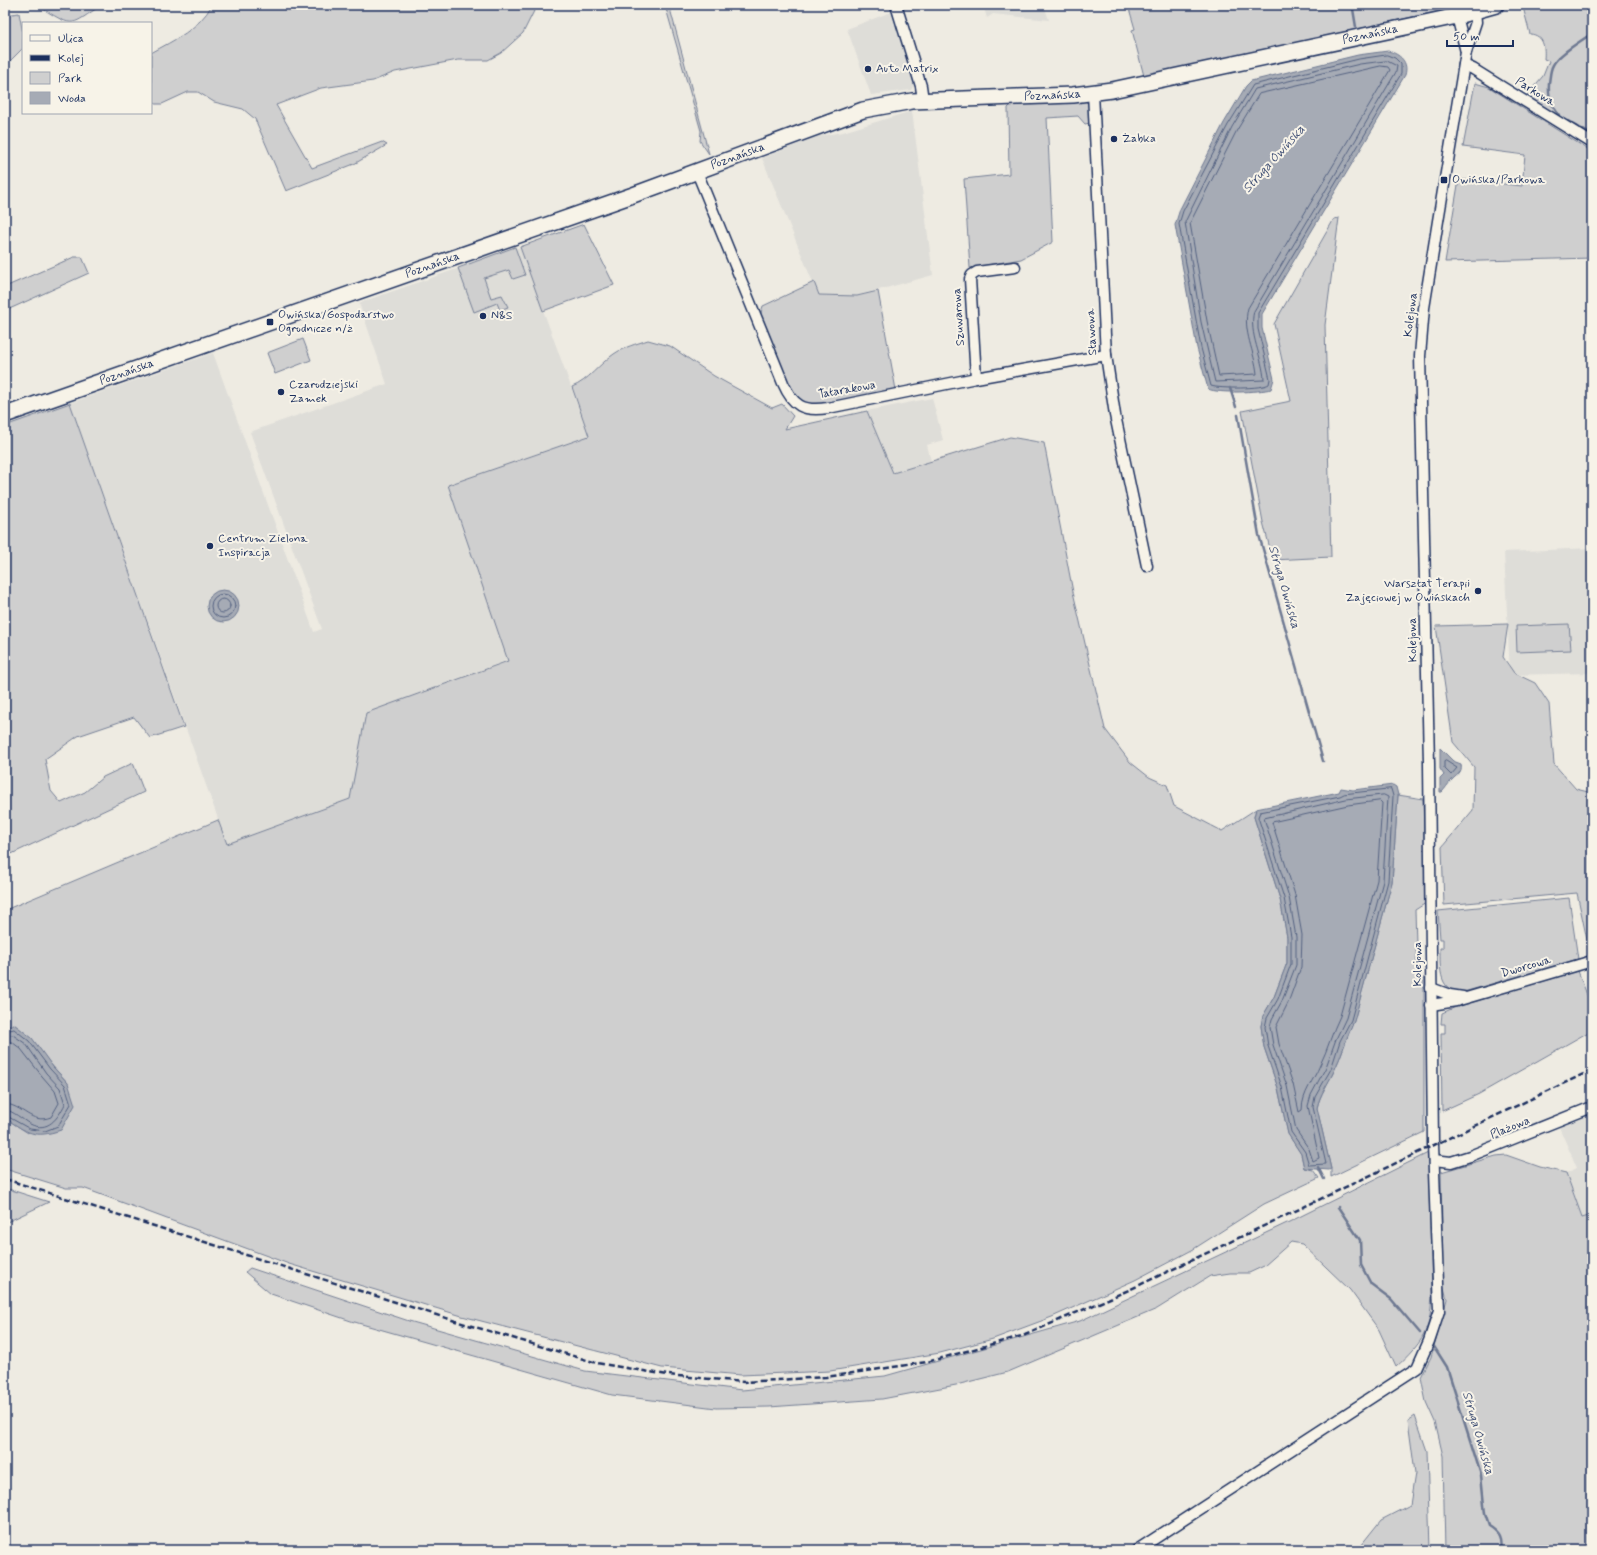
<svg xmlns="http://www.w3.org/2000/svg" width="1597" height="1555" viewBox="0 0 1597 1555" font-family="Mynerve,sans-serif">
<rect width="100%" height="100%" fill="#eeebe2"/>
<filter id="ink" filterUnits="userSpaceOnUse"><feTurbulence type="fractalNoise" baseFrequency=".025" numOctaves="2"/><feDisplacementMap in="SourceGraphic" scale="8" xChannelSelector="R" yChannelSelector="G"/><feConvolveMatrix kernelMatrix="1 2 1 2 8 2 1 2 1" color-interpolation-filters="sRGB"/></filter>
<g filter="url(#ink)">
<g fill="#deddd8">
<polygon points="983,5 1044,5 1049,20 993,14 987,18"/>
<polygon points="891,12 915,83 911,90 871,95 847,29"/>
<polygon points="912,111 933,275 857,296 818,295 762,158 818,136 843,132"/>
<polygon points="520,247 589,436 448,485 508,660 367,713 350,799 227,844 70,403 213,353 314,632 322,629 250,432 387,384 359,303"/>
<polygon points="932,398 943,440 927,445 931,461 893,473 867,411"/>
<polygon points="1592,548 1592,673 1510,675 1504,552"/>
<polygon points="1592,1112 1592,1214 1582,1217 1566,1173 1577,1168 1559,1127"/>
</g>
<g fill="#cfcfcf" stroke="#757f96">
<path d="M44 5H102C70 25 76 29 43 9Z"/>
<path d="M212 5H537L523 33 501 53 488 60H458L395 72 373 81 321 88 276 105 312 168 382 142 387 145 354 164 286 191 255 119 243 109 214 102 198 92H188L162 104H155L151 99V53C174 40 199 29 212 5Z"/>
<polygon points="665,5 669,5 709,154 700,141 701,131"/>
<polygon points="1128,5 1467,5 1144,76 1132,30 1135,29"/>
<path d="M1528 5H1592V138L1525 97 1543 76 1549 61 1544 59C1545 48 1544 35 1530 34L1523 7Z"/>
<polygon points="19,13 23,34 23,48 5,66 5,15"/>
<polygon points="1475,83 1489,87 1592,152 1592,258 1445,262 1459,179 1522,186 1525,155 1463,147"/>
<polygon points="1083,99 1091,106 1090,123 1085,124 1078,116 1047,118 1053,242 1021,259 970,268 964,179 1009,174 1008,108 1014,102"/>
<polygon points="1339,218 1325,325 1331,557 1273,560 1263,522 1242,411 1291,401 1274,324 1334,219"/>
<polygon points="584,224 614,285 543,311 520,247"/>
<polygon points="515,247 525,275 513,279 509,270 484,278 491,298 502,295 508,307 500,310 497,303 474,312 458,268"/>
<polygon points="74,257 82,257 89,273 5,311 5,287"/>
<path d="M814 282 819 295 857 296 878 291 896 390C876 394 812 415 797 400 784 387 768 335 760 316L763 306Z"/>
<polygon points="303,339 311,360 275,374 267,353"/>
<path d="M648 340 670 346 714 376 772 408 782 404 793 416 785 429 867 411 893 473 1010 437 1044 443 1073 592 1105 729 1130 762 1149 777 1167 785 1174 806 1222 831 1256 809 1254 817 1280 899 1287 937V963L1274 997 1263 1016 1261 1026 1264 1047 1278 1088 1288 1134 1301 1154 1304 1168 1313 1170 1319 1178 1264 1204 1192 1250 1135 1280 1052 1317 993 1339 940 1353 830 1371 741 1375 662 1368 462 1316 289 1264 83 1188H66L5 1169V1118L28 1133 68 1083 14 1024 5 1028V910L218 820 227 844 350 799 366 713 508 661 448 485 589 436 572 387C588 381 599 364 614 354 624 347 636 344 648 340Z"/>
<polygon points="70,403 184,727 150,738 134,717 78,736 45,759 51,791 61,803 85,792 103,777 133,763 144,792 5,857 5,426"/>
<polygon points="1508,624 1503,657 1514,673 1535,683 1549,704 1554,764 1576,789 1592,793 1592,953 1590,954 1577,893 1444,905 1442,847 1473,810 1474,767 1453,742 1436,626"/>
<polygon points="1569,624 1571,650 1517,652 1516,626"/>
<path d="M1398 795 1423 799 1426 903 1415 910 1417 978H1424V1132L1331 1177V1169L1317 1108C1320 1094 1328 1084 1334 1071 1342 1055 1346 1038 1354 1021L1392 882Z"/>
<path d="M1569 898 1578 959 1467 991C1438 996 1440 968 1440 948H1443V939H1440L1438 911Z"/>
<polygon points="1578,971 1592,1008 1592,1030 1479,1094 1442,1111 1441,1033 1445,1033 1445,1024 1441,1024 1442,1013 1456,1007"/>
<path d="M1428 1153 1432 1295C1431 1305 1431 1317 1427 1327 1422 1343 1408 1356 1396 1367L1379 1330 1350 1290 1302 1244 1291 1242 1264 1266 1249 1273H1230L1210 1276 1157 1309 1008 1372 956 1385 882 1399 769 1407 716 1408 612 1395 351 1321 271 1294 245 1272 250 1268 409 1321 585 1371 742 1390 885 1376 1080 1321 1287 1223Z"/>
<polygon points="1506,1155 1540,1167 1566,1173 1582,1217 1592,1214 1592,1550 1445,1550 1443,1456 1435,1422 1426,1402 1421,1377 1431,1357 1447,1299 1443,1284 1441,1172 1496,1156"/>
<polygon points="5,1188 49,1202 5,1223"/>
<polygon points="1415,1416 1427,1451 1430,1550 1357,1550 1381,1520 1410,1505 1415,1473 1408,1421"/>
</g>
<g fill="#a6abb5" stroke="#6e7992">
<path d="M1388 51C1400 54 1409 62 1405 75L1262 314V328L1274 379 1271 389C1259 392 1219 394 1208 389L1197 348 1175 225 1180 209 1224 123 1246 86 1251 81 1358 55Z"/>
<circle cx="223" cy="606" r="16"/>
<path d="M1440 748 1453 761 1461 764C1463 773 1456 775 1451 781 1448 784 1445 789 1442 792H1440V779L1444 775 1440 769Z"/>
<path d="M1393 785 1396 787 1398 795 1392 882 1354 1021C1346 1038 1342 1055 1334 1071 1328 1084 1320 1094 1317 1108L1331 1169 1329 1170 1304 1168 1301 1154 1288 1134 1278 1088 1264 1047 1261 1026 1263 1016 1274 997 1287 963V937L1280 899 1254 817 1256 809 1339 792 1341 788 1353 790Z"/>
<path d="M14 1024 32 1038 53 1067 68 1083 75 1105 61 1130C34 1139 28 1133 5 1118V1028Z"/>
</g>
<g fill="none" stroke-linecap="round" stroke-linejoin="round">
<g stroke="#536181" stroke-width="1">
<path d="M1387 55 1395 58 1401 64V74L1258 313V329L1270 379 1269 384C1262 389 1220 389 1211 386L1201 348 1179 224 1183 211 1228 125 1253 85 1359 59Z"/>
<path d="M1387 61 1397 66 1396 72 1254 311C1248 334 1263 357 1264 380L1215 382 1201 322 1185 222 1232 127 1255 89 1360 64Z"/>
<path d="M1381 66 1388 67 1390 70 1248 308C1242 331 1255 352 1257 374L1219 376 1207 321 1190 223 1237 130 1259 94Z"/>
<circle cx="223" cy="606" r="12"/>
<circle cx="223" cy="606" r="7"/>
<polygon points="1446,761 1457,768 1451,775 1444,768 1444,762"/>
<polygon points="1391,789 1393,796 1388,881 1351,1020 1340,1041 1331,1069 1315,1097 1313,1107 1326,1164 1309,1165 1305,1152 1291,1132 1282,1087 1268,1046 1265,1027 1267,1018 1278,999 1291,964 1291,937 1284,898 1258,817 1260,812 1340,796 1344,794"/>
<polygon points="1384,795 1388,797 1383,881 1346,1018 1336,1039 1326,1067 1311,1095 1308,1106 1319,1158 1313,1161 1309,1149 1296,1130 1287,1086 1273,1045 1270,1027 1272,1019 1282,1001 1296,965 1296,937 1289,897 1264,818 1346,799"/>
<path d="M1380 801 1382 803 1377 880 1340 1016C1332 1032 1328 1049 1320 1065 1314 1080 1302 1093 1302 1110L1299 1112 1293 1084 1279 1044 1276 1027 1288 1003 1301 967 1302 935 1295 895 1272 822 1348 805Z"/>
<polyline points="5,1031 14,1029 29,1041 50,1069 65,1085 71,1104 58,1126 45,1131 30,1129 5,1115"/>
<path d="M5 1036 13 1035 26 1044 46 1073 60 1088 65 1104C58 1118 48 1133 30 1124 21 1119 14 1111 5 1110"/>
<path d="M5 1042H12L21 1049 42 1076 55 1091 59 1103 51 1117C31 1125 23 1105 5 1104"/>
</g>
<g stroke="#6e7992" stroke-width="2.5">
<polyline points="1347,5 1353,9 1356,27"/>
<path d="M1559 115C1551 105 1548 97 1549 83 1550 77 1550 70 1553 65 1558 54 1582 41 1592 33"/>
<polyline points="1568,121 1592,135"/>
<polyline points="1230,388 1236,407"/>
<polyline points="1238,415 1259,535 1323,761"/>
<polyline points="1318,1167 1324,1179"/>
<polyline points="1338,1207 1360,1240 1361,1265 1371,1284 1391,1299 1420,1333"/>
<path d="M1433 1345 1447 1367 1481 1475 1485 1514 1489 1526C1499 1532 1502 1538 1500 1550"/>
</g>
<defs>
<g id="street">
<polyline points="896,5 921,86 923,100"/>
<polyline points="1457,16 1466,52"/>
<polyline points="1464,65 1473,69 1592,143"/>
<polyline points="1093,93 1106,355 1115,415 1147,566"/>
<path d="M697 172 783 383C793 406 803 412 828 408L976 378 1106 355"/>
<polyline points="976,378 970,279 972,275 977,272 1015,267"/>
<polyline points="1431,988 1450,995 1463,997"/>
<polyline points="1431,1005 1456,1001 1592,961"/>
<polyline points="1434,1160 1451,1162 1470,1156 1592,1107"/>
<polyline points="1137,1550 1417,1368 1429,1341 1439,1311 1433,1144 1429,763 1420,356 1424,308 1438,221 1466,52 1476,22 1475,11"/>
</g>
<g id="secondary">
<path id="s1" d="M5 415 633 195 863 110 912 101 1073 95 1112 90 1457 16 1496 5"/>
</g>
</defs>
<use href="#street" stroke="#1b2f5e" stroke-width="13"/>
<use href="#secondary" stroke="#1b2f5e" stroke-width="18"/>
<use href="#street" stroke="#f7f3e8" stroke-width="10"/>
<use href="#secondary" stroke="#f7f3e8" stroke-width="15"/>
<polyline stroke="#1b2f5e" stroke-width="2.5" stroke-dasharray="6 3" stroke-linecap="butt" points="5,1179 465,1324 597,1363 668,1375 744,1382 826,1377 927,1362 1025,1335 1131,1289 1592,1070"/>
</g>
</g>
<g fill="#1b2f5e" stroke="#f7f3e8" stroke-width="1.5">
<circle cx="868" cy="69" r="4"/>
<circle cx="1114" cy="139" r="4"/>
<rect x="1440" y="176" width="8" height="8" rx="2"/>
<circle cx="483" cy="316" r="4"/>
<rect x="266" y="318" width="8" height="8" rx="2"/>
<circle cx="281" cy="392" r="4"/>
<circle cx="210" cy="546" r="4"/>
<circle cx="1478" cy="591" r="4"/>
</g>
<g text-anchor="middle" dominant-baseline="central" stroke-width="4" stroke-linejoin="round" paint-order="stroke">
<g font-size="12" fill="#1b2f5e" stroke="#f7f3e8">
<text stroke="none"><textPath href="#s1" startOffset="1425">Poznańska</textPath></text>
<text transform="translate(1535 92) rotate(32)">Parkowa</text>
<text stroke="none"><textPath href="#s1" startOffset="1101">Poznańska</textPath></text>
<text stroke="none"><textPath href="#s1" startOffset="777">Poznańska</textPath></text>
<text stroke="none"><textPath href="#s1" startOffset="453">Poznańska</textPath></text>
<text transform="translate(1411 315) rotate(-83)">Kolejowa</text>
<text transform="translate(959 317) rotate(-94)">Szuwarowa</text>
<text transform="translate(1092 332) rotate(-93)">Stawowa</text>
<text stroke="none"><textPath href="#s1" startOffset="129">Poznańska</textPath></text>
<text transform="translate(847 390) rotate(-10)">Tatarakowa</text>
<text transform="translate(1413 640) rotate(-91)">Kolejowa</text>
<text transform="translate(1418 964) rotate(-90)">Kolejowa</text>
<text transform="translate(1526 967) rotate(-16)">Dworcowa</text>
<text transform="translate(1510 1128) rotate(-22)">Plażowa</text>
</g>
<g font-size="12" fill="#1b2f5e" stroke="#f7f3e8" text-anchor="start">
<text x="876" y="69">Auto Matrix</text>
<text x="1122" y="139">Żabka</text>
<text x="1452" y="180">Owińska/Parkowa</text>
<text x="278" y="315">Owińska/Gospodarstwo<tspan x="278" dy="14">Ogrodnicze n/ż</tspan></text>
<text x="491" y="316">N&amp;S</text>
<text x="289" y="385">Czarodziejski<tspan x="289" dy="14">Zamek</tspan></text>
<text x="218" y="539">Centrum Zielona<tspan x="218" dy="14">Inspiracja</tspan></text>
<text x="1470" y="584" text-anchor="end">Warsztat Terapii<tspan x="1470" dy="14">Zajęciowej w Owińskach</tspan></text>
</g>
<g font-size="13" font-style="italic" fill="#455478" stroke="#f7f3e8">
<text transform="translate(1274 159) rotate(-48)">Struga Owińska</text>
<text transform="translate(1284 587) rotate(74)">Struga Owińska</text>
<text transform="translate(1478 1433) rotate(74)">Struga Owińska</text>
</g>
</g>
<rect width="1597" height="1555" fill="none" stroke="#f7f3e8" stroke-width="20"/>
<rect x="10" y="10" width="1577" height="1535" fill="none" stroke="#1b2f5e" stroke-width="1.5" filter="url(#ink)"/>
<rect x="22" y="22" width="130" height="92" fill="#f7f3e8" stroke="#9fa5b1"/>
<rect x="30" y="35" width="20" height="6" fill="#f7f3e8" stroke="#9fa5b1"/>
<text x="58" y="42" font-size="12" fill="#1b2f5e">Ulica</text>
<rect x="30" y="55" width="20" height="6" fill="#1b2f5e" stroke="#9fa5b1"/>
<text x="58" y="62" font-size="12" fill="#1b2f5e">Kolej</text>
<rect x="30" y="72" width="20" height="12" fill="#cfcfcf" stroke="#9fa5b1"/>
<text x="58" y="82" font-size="12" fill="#1b2f5e">Park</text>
<rect x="30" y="92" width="20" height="12" fill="#a6abb5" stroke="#9fa5b1"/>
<text x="58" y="102" font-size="12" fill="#1b2f5e">Woda</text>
<path d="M1447 40v6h66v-6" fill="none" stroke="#1b2f5e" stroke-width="2"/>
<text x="1453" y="40" font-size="12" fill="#1b2f5e" stroke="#f7f3e8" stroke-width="3" paint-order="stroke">50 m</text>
</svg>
